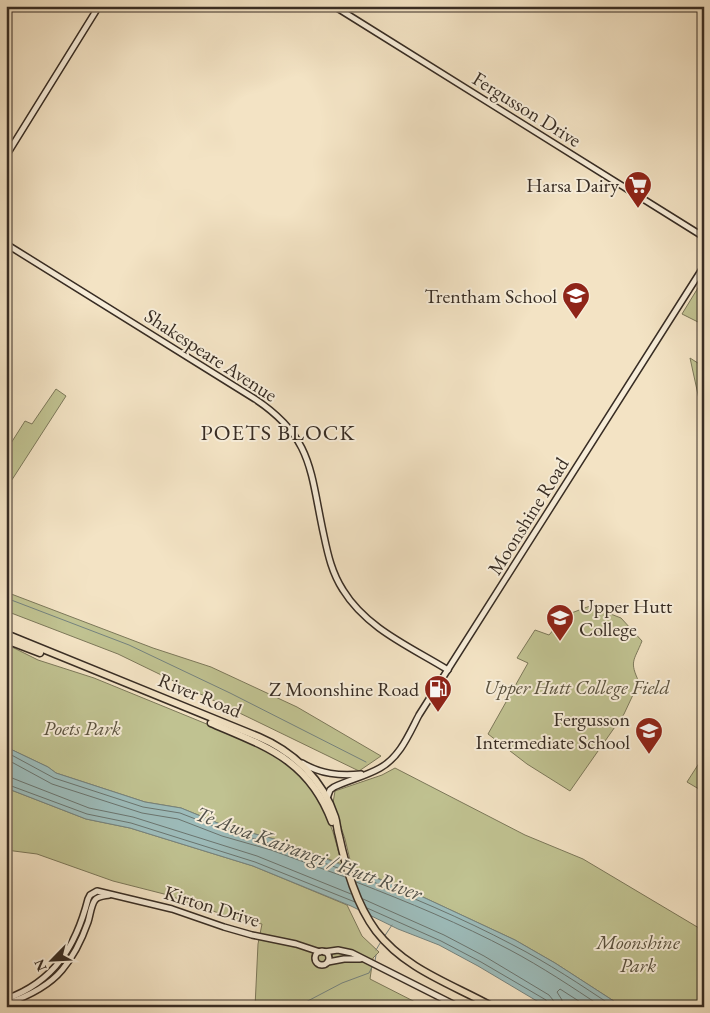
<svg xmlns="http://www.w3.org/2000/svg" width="710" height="1013" viewBox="0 0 710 1013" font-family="'EB Garamond',serif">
<rect width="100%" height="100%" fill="#f3e3c4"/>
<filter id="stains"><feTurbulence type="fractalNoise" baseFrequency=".004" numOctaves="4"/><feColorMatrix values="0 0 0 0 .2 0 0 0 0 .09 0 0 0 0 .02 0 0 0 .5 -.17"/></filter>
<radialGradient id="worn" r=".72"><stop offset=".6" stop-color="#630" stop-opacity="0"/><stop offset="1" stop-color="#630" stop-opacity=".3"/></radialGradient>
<g fill="#c0c291" stroke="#7c785a">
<polygon points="704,278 704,325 682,314"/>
<polygon points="690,358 704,367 704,422"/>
<polygon points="56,389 66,396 6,489 6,451 25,421 32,424"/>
<polygon points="6,592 153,648 211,667 297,707 381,756 359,771 118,654 6,611"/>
<path d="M590 606 621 618 642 641C634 661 629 661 639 682L624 714 570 791 527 764 488 734 528 663 517 658 535 630 549 635 566 615Z"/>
<polygon points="6,644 38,660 94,678 214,727 278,756 294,768 310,784 322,804 333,832 342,864 274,839 225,826 181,808 145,802 56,773 48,767 6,747"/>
<polygon points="703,757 704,758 704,792 687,782"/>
<polygon points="395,768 525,835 583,859 704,931 704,1007 623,1007 555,963 515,940 410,891 352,868 345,839 333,803 335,791 382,775"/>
<polygon points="6,788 86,819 130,828 253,866 347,905 362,936 379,952 373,958 370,979 425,1007 255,1007 258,944 262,924 233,918 164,894 113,881 37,854 6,850"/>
</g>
<polygon fill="#9dbdbc" stroke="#75837f" points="6,747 48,767 56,773 145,802 181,808 225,826 274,839 410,891 515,940 555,963 623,1007 547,1007 478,966 439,945 398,929 351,906 253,866 130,828 86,819 6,788"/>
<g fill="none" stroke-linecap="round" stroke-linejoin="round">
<g stroke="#6a7570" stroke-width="1">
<polyline points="6,752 54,778 143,807 180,813 224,830 273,844 343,870"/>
<polyline points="6,759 52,784 142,813 178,819 222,836 271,850 345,877"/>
<polyline points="6,777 12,778 89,808 133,817 257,856 351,894"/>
<polyline points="6,784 87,814 131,823 255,862 355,902"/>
<path d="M353 874C407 895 462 918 513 945 548 963 581 985 614 1007"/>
<path d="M356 882C408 902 461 924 510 950 542 967 572 987 602 1007"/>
<polyline points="363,899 444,935 484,956 549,995 553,1000 555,1007"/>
<polyline points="367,908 441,941 481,962 546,1000 548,1007"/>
<polyline points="562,1007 562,1000 557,992 560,989 588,1007"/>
</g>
<g stroke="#75837f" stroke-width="1">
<polyline points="703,386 704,392"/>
<polyline points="6,598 129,645 230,693 366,762"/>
<polyline points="384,937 392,925"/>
<polyline points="376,950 382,940"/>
<polyline points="375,961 376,955"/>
<polyline points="301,1007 302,1004 342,983 369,973 372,967"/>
</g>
<defs>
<g id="secondary">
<polyline points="334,6 704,237"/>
<polyline points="6,156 99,6"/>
<path d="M6 244 255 399C314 438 310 473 324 536 328 555 332 573 343 590 367 629 411 647 448 670"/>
<path d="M302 763C321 774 339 776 361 774"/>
<path d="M327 798 330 790 334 787C349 780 366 776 380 768 400 757 409 734 419 715L704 266"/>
<circle cx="322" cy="958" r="7"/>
<polyline points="324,952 338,950 352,953 459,1007"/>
<polyline points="328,962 344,959 360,959"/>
<path d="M6 999C54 982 76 946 88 899L90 895 97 891 172 909 224 927 252 935 296 944 320 952"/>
<path d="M6 1004C26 997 48 987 62 970 74 956 82 939 88 922 90 916 91 905 95 900 98 896 105 896 109 895"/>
</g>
<g id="highway">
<path d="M6 634 259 737C294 752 323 780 335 817 337 823 337 830 339 836 346 868 356 904 376 931 406 970 452 984 493 1007"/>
<polyline points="6,640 40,653"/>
<path d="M211 723C267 747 309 760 332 822"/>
</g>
</defs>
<use href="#secondary" stroke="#382d24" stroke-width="8"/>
<use href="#highway" stroke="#382d24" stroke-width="9"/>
<use href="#secondary" stroke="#f7edd9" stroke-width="5"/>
<use href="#highway" stroke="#f3e3c4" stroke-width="6"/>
</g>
<defs>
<symbol id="supermarket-pin" viewBox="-11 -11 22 30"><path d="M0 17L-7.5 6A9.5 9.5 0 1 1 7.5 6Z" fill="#8f2418" stroke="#f7edd9"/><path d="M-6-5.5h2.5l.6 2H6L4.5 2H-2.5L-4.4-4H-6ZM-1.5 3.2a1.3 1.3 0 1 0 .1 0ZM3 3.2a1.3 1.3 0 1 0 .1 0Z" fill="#fff"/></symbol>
<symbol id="school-pin" viewBox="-11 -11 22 30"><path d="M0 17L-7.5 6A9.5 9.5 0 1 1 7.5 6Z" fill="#8f2418" stroke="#f7edd9"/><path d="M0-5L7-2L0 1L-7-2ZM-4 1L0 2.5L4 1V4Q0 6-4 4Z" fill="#fff"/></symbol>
<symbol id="fuel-pin" viewBox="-11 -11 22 30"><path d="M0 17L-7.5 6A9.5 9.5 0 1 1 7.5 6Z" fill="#8f2418" stroke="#f7edd9"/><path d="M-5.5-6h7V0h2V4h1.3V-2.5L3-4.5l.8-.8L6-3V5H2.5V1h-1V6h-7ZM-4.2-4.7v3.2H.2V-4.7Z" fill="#fff"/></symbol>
</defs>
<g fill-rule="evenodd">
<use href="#supermarket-pin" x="622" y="169" width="32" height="43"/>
<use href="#school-pin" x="560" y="280" width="32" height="43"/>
<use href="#school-pin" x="544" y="602" width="32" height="43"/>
<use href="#fuel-pin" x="422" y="673" width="32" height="43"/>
<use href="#school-pin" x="633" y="715" width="32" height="43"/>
</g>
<g text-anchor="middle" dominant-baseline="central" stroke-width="4" stroke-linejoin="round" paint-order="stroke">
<g font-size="20" fill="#382d24" stroke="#f7edd9">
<text transform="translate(527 109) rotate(32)">Fergusson Drive</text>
<text transform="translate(211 355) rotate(33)">Shakespeare Avenue</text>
<text transform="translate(528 516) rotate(-58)">Moonshine Road</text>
<text transform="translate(200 695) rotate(22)">River Road</text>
<text transform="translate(212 906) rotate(17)">Kirton Drive</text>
</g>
<g font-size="20" fill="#382d24" stroke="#f7edd9" text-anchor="end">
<text x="619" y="185">Harsa Dairy</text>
<text x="557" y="296">Trentham School</text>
<text x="579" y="606" text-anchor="start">Upper Hutt<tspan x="579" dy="23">College</tspan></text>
<text x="419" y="689">Z Moonshine Road</text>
<text x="630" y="719">Fergusson<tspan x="630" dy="23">Intermediate School</tspan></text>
</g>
<g font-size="20" font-style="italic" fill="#5a523f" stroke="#f7edd9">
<text x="577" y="687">Upper Hutt College Field</text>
<text x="82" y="728">Poets Park</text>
<text x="638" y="942">Moonshine<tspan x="638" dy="23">Park</tspan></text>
</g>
<g font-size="21" font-style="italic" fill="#51514a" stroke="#f7edd9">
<text transform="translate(309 853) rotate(20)">Te Awa Kairangi / Hutt River</text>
</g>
<g font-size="22" letter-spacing="1" fill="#382d24" stroke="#f7edd9">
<text x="278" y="432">POETS BLOCK</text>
</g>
</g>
<rect width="710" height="1013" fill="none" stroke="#f3e3c4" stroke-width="25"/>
<rect x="8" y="8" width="695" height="998" fill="none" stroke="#382d24" stroke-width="2.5"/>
<rect x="12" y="12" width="685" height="988" fill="none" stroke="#382d24"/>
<g transform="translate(52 960) rotate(246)" stroke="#f7edd9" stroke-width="4" paint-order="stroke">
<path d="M0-4L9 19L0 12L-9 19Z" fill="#382d24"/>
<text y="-8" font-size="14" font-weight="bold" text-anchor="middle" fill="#382d24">N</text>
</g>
<rect width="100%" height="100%" filter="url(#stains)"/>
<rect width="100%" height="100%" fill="url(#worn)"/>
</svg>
